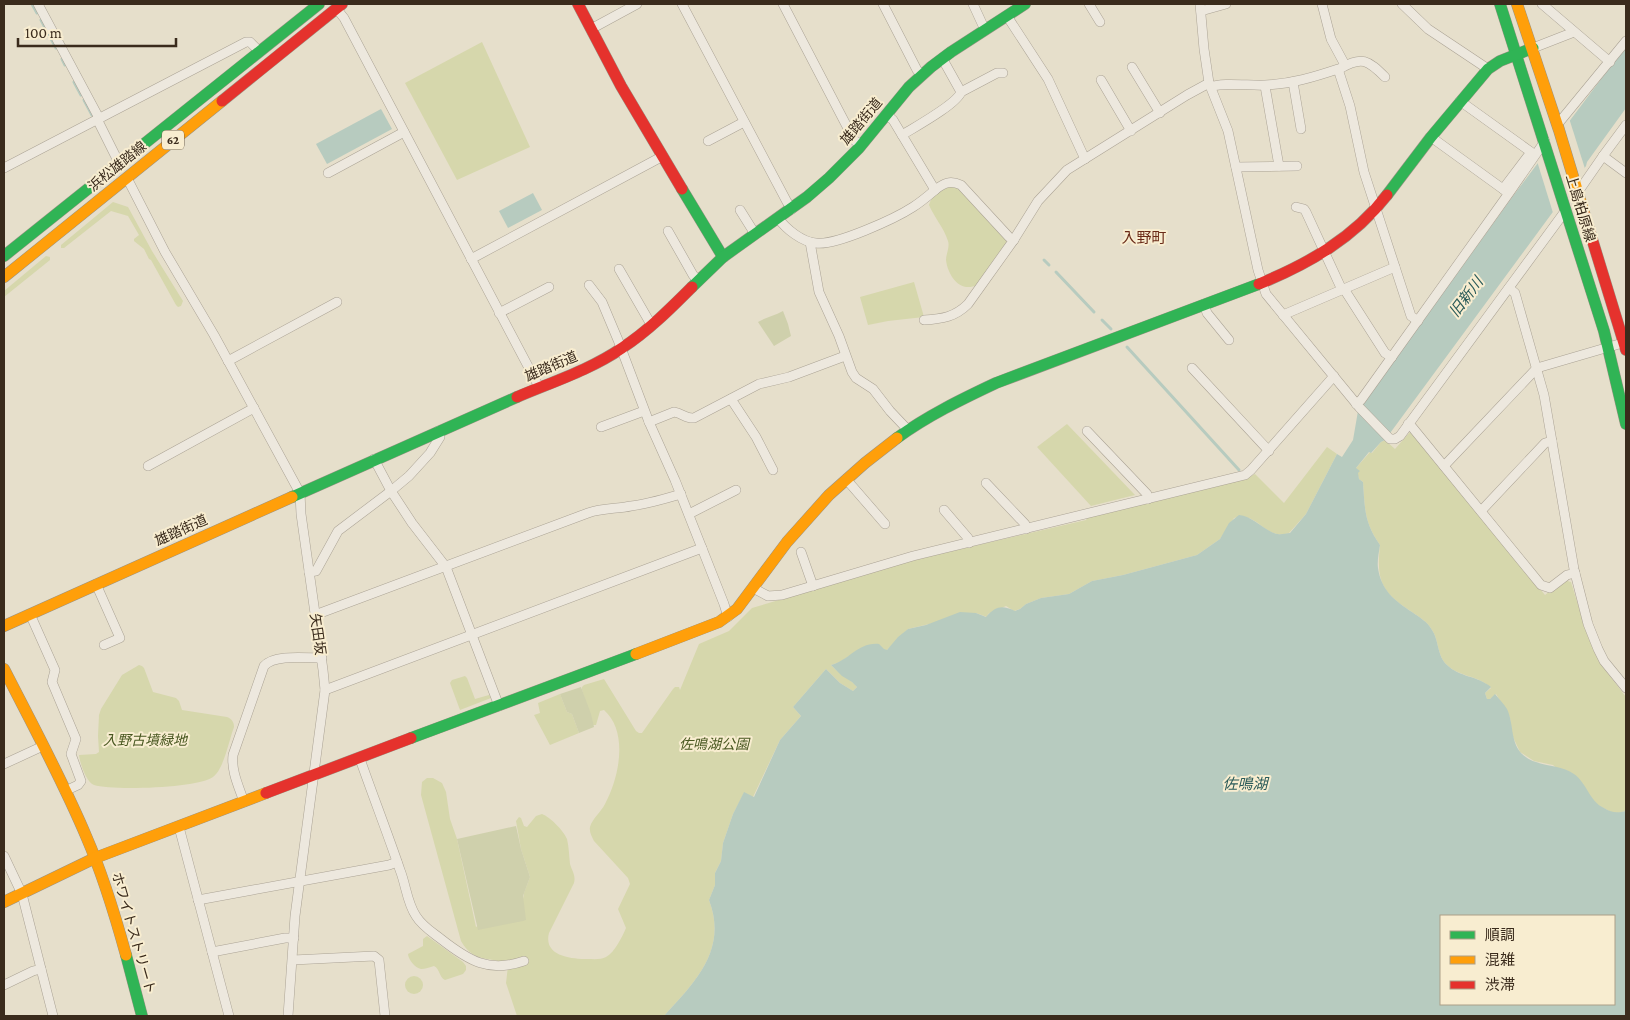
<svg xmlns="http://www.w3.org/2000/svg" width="1630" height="1020" viewBox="0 0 1630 1020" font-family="'Crimson Pro','Noto Sans JP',serif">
<rect width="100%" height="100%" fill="#e6dfcb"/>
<g fill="#d6d7ac">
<polygon points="482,42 530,147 457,180 405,83"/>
<path d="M948 185 959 188 1006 240 1007 244 977 285C960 293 948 276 946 260 946 254 950 247 948 241 944 228 934 217 929 205 931 196 940 190 948 185Z"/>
<polygon points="113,202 128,207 152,251 183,301 181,306 178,307 176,305 151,260 149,259 144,249 134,241 134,239 139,235 128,216 111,211 64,248 61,248 61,245"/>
<polygon points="46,256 50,257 50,260 4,297 4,291"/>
<polygon points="914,282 924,317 888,321 868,325 860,297"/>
<polygon points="1067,424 1135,495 1091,506 1037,447"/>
<path d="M1410 432 1434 459 1545 595 1564 580 1571 582 1588 637 1596 654 1603 667 1626 697V811L1618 813 1611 812 1598 805 1553 765 1534 761 1520 752 1512 735 1510 718 1496 694 1490 699H1487L1485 693 1491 688C1478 675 1459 677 1447 665 1437 656 1439 640 1432 630 1428 622 1419 617 1412 612 1382 592 1376 582 1380 545 1364 522 1365 509 1363 482L1359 479 1356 468 1370 452 1372 453 1381 442 1385 440 1395 449Z"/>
<path d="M1327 447 1337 454 1306 514 1289 533C1286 534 1281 535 1277 534 1261 531 1254 512 1234 518L1220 539 1197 555 1123 575 1092 581 1069 594 1041 598 1026 604 1020 609 1014 611 1006 606 988 614 987 617 976 613 908 629 887 650 849 656 840 662 831 665C839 674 850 678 857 687L853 691 840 683 826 669 793 707 801 716 780 740 753 797 744 793 733 814 723 843 721 861 715 873V885L709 900C728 950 695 982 664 1016H517L506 983 508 966C493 954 475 966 461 941L421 795 422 782 427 778H433L442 783 446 792 450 819 457 839 476 927 523 899 524 893 530 877 521 849 516 821 519 817 521 818 524 826 527 827 536 816 542 814C550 817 564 831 567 839 569 847 569 856 570 864 572 871 576 875 574 883L549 933C543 956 571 959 587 959 593 959 601 960 606 957 615 952 622 937 626 928L618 909 630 884 628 878 594 841C592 837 589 832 590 827 592 819 601 812 605 804 619 778 629 732 604 710L600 711 596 725H593L582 690V687L584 685 604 679 636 731 639 733H642L673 689 675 687H679L680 690 699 644 729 631 752 608 914 560 1086 520 1087 518 1247 478 1255 474 1284 503Z"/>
<path d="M139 665 142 666 144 668 153 692 176 698 179 701 182 710 227 717C232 719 234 722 234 727 229 740 224 769 213 777 199 788 112 791 94 785 86 782 80 763 79 755L96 754 99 752 98 736 99 715 101 709 122 675Z"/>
<polygon points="465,676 467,678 475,699 489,695 491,698 460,710 450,683 452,680"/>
<polygon points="560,694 567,712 572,714 579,733 550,745 534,715 540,713 538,703"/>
<path d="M427 936 463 962 466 966V970L463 974 445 980C439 977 440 969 434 966 430 967 425 969 421 969 415 968 408 959 408 954L423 946V939Z"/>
<circle cx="414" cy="985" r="9"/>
</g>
<g fill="#cfd0ac">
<path d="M783 311 788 324 791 336 774 346 758 322C766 317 774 316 783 311Z"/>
<polygon points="581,687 591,714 594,727 579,733 572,714 567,712 560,694"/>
<polygon points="516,826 521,849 530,877 523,896 526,920 523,921 478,930 457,839"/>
</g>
<g fill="#b7cbbf" fill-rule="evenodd">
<path d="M1626 46V108L1587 162 1586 166 1558 205 1385 440 1381 442 1371 453 1369 452 1356 468 1360 471 1358 473 1359 479 1363 482C1365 509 1364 522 1380 545 1379 552 1377 561 1378 568 1381 590 1395 601 1412 612 1419 617 1428 622 1432 630 1439 640 1437 656 1447 665 1459 677 1478 676 1491 687L1485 693 1487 699H1490L1495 694C1499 699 1504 704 1507 709 1514 724 1510 740 1521 753 1535 768 1559 763 1574 774 1587 783 1589 801 1604 808 1612 813 1617 813 1626 811V1016H664C695 982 728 950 709 900L715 885V873L721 861 723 843 733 814 744 792 754 797 780 740 801 716 793 707 826 669 840 683 853 691 857 687 852 682 842 676 831 665C850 660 858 642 879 644L884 649 887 650 898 637 908 629 926 625 960 612 976 613 986 617C996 606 1002 605 1015 611L1020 609 1026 604 1041 598 1069 594 1092 581 1123 575 1197 555 1220 539 1229 523 1239 515C1253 516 1265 532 1278 534 1281 535 1286 533 1290 533L1306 514 1337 454 1342 457 1353 440 1358 411 1513 196ZM1441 916H1614V1004H1441Z"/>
<polygon points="381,109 392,129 327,164 316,144"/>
<polygon points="533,193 542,210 508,228 499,211"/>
</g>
<polygon fill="#e6dfcb" points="1569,118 1586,172 1554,216 1537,161"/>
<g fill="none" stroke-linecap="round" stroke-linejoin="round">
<g stroke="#b7cbbf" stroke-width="3">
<polyline points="32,4 37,13"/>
<polyline points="41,20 56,48"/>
<polyline points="62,59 65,65"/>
<polyline points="74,82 81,95"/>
<polyline points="84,100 92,115"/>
<polyline points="1044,260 1049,265"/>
<polyline points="1056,272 1094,312"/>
<polyline points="1102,320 1111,329"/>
<polyline points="1127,347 1239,470"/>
</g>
<defs>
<g id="street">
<polyline points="38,4 99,118"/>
<polyline points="682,4 787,202 792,209"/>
<polyline points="783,4 854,140 861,145"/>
<polyline points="883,4 917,70 922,75"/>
<polyline points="973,4 985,30"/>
<polyline points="1089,4 1100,22"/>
<polyline points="1200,4 1204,49 1209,83 1228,131 1258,270 1266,294 1359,407 1390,439 1395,439 1400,436 1566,210"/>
<polyline points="1322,4 1331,39 1345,65"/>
<polyline points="1402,4 1428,29 1488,69"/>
<polyline points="1542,4 1610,62"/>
<polyline points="336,8 344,18 539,387"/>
<polyline points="1201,11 1226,4"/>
<polyline points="1007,16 1048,79 1085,159"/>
<polyline points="591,29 637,4"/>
<polyline points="1533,48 1574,32"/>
<polyline points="1132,67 1160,113"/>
<path d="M1341 68C1362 56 1368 60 1385 77"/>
<polyline points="1101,80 1131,131"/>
<polyline points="1293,82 1301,129"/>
<polyline points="1265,86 1279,166"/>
<path d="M1211 87C1221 82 1252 86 1265 85 1291 84 1314 77 1338 69L1350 106 1364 172 1411 316 1418 321"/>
<polyline points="961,92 997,73 1003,73"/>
<polyline points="1460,101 1531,152 1503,189"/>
<polyline points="97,119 119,163"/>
<polyline points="1557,125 1626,41"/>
<path d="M902 135C915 127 957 104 961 92L942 58"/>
<polyline points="1431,137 1507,192"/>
<polyline points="708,141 744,122"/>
<polyline points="1603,156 1626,173"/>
<polyline points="1236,167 1297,166"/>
<polyline points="4,168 246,42 250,42 259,51"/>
<polyline points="328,173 404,132"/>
<polyline points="127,178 165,252 214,335 300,493 301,514 323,670 325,690 295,916 288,1016"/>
<path d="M935 190C944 183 950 180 961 185L1009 237 1014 240"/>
<polyline points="1578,192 1603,156 1626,125"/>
<polyline points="1296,207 1304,209 1306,212 1342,290"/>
<polyline points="740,210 755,234"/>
<path d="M778 218C786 229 802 242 816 243 836 246 896 218 913 207 921 202 928 196 935 190L893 120 886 114"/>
<polyline points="668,231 693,275 698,281"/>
<polyline points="810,242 819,292 839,336 852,372 856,378 873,389 890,411 908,430"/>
<polyline points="471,259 663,156"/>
<polyline points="619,269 649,321 653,325"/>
<polyline points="589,285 602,302 618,340 649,422 675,480 724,604 728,617"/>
<polyline points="1509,288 1515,293 1544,395 1574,569 1588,624 1598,649 1604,661 1626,688"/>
<polyline points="1344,289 1385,353 1392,357"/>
<polyline points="1204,304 1207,313 1229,340"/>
<polyline points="499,313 549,287"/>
<polyline points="1283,315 1395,267"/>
<path d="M924 320C942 319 955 317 968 304L1013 241 1038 201 1067 170 1187 95 1209 83"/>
<polyline points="228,361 337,302"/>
<polyline points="1192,368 1269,451"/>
<polyline points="731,399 756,437 773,470"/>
<polyline points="1356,404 1361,400 1509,193 1545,141"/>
<path d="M649 422 674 412C682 413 686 419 694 418L759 384 789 377 845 356"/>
<polyline points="1408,424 1412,427 1541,585 1550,588 1567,575 1575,573"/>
<polyline points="601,427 644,411"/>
<polyline points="1087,431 1147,494 1148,499"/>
<polyline points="374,459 391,491 412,523 446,567 499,706"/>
<polyline points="148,466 254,408"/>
<polyline points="1444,466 1537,368 1626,342"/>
<polyline points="846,479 885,524"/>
<polyline points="986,483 1025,524 1026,529"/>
<polyline points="944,510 968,538 969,543"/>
<polyline points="1481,511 1545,443 1552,441"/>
<polyline points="689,514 736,490"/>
<polyline points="801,552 813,586"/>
<polyline points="309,572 316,571 338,531 391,491 409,476 430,453 440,437 438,431"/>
<polyline points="96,584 120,638 104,645"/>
<polyline points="753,588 768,596 782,595 913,556 1245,475 1251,470 1334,376"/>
<polyline points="30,614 55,670 52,682 76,739 71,754 81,781 78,785 65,791"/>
<path d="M315 615 588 513C602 508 617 509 631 506 648 504 664 499 681 494"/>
<polyline points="325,690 702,548"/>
<path d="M360 759C373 796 387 832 400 870 406 885 407 903 416 916 422 926 432 932 441 939 469 961 489 973 524 961"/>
<polyline points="4,764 43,746"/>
<path d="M244 802C239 787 231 771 233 755L264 666C274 654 306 658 322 658"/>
<polyline points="179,827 229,1016"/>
<polyline points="4,856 22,894 53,1016"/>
<polyline points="198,900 389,865 397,862"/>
<polyline points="212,952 285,938 294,938"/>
<polyline points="293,960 374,956 379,960 385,1016"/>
<polyline points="4,985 33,971 41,969"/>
</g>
<g id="fast">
<polyline points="1500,4 1604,331 1626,424"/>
<polyline points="682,189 723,257"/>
<polyline points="1387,195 1431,137 1488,69 1500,61 1533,48"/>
<polyline points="4,256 319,4"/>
<polyline points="692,287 723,257 807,197 829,178 859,148 909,87 931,67 951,52 1025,4"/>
<path d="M897 438C927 416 962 399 996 383L1259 284"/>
<polyline points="292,497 517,397"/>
<polyline points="411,738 636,654"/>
<polyline points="126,955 142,1016"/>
</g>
<g id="slow">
<polyline points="1517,4 1559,130 1585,216"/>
<polyline points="4,277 222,101"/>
<polyline points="4,626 292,497"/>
<polyline points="636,654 719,622 737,609 787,542 829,495 865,463 897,438"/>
<path d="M4 669C32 724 62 779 86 836 103 875 115 915 126 955"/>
<polyline points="4,902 95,858 266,793"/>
</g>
<g id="jam">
<polyline points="578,4 621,86 682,189"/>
<polyline points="222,101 342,4"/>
<polyline points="1585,216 1626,350"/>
<path d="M1259 284C1308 264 1354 238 1387 195"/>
<path d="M517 397C552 382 590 370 622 348 648 331 670 309 692 287"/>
<polyline points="266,793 411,738"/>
</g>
</defs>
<use href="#street" stroke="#aba395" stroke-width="10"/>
<use href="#fast" stroke="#9a9385" stroke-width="12"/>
<use href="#slow" stroke="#9a9385" stroke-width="12"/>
<use href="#jam" stroke="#9a9385" stroke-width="12"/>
<use href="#street" stroke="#ede8de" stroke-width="9"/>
<use href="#fast" stroke="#30b455" stroke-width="11"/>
<use href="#slow" stroke="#ff9f0a" stroke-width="11"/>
<use href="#jam" stroke="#e5322d" stroke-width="11"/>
</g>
<g text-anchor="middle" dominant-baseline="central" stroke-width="4" stroke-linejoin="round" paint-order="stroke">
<rect fill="#f8edd0" stroke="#736552" stroke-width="1" x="162" y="130.5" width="22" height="19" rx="4"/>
<g font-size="12" font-weight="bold" fill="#3a2b1c">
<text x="173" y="140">62</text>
</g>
<g font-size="14" fill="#3a2b1c" stroke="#f8edd0">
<text transform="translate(861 121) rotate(-50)">雄踏街道</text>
<text transform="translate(117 166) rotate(-39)">浜松雄踏線</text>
<text transform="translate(1581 208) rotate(73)">上島柏原線</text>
<text transform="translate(551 366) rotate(-23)">雄踏街道</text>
<text transform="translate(181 530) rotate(-24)">雄踏街道</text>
<text transform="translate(318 634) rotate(82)">矢田坂</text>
<text transform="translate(134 933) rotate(74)">ホワイトストリート</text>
</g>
<g font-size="14" font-style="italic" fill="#495821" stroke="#f8edd0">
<text x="145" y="740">入野古墳緑地</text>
<text x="714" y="744">佐鳴湖公園</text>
</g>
<g font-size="15" fill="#6a2b18" stroke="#f8edd0">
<text x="1144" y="238">入野町</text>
</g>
<g font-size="15" font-style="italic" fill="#2a5b59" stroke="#f8edd0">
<text transform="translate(1466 297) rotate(-53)">旧新川</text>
<text x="1245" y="784">佐鳴湖</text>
</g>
</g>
<rect width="1630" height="1020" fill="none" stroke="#3a2b1c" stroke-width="10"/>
<rect x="1440" y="915" width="175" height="90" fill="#f8edd0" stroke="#ac9f88"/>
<rect x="1450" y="931" width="25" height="8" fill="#30b455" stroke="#ac9f88"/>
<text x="1485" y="940" font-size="15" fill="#3a2b1c">順調</text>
<rect x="1450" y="956" width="25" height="8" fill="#ff9f0a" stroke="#ac9f88"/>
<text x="1485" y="965" font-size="15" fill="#3a2b1c">混雑</text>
<rect x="1450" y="981" width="25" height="8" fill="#e5322d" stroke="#ac9f88"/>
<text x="1485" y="990" font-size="15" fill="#3a2b1c">渋滞</text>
<path d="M18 38v8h158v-8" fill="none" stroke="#3a2b1c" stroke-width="2.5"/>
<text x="25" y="38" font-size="15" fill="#3a2b1c" stroke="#f8edd0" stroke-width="4" paint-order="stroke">100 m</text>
</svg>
